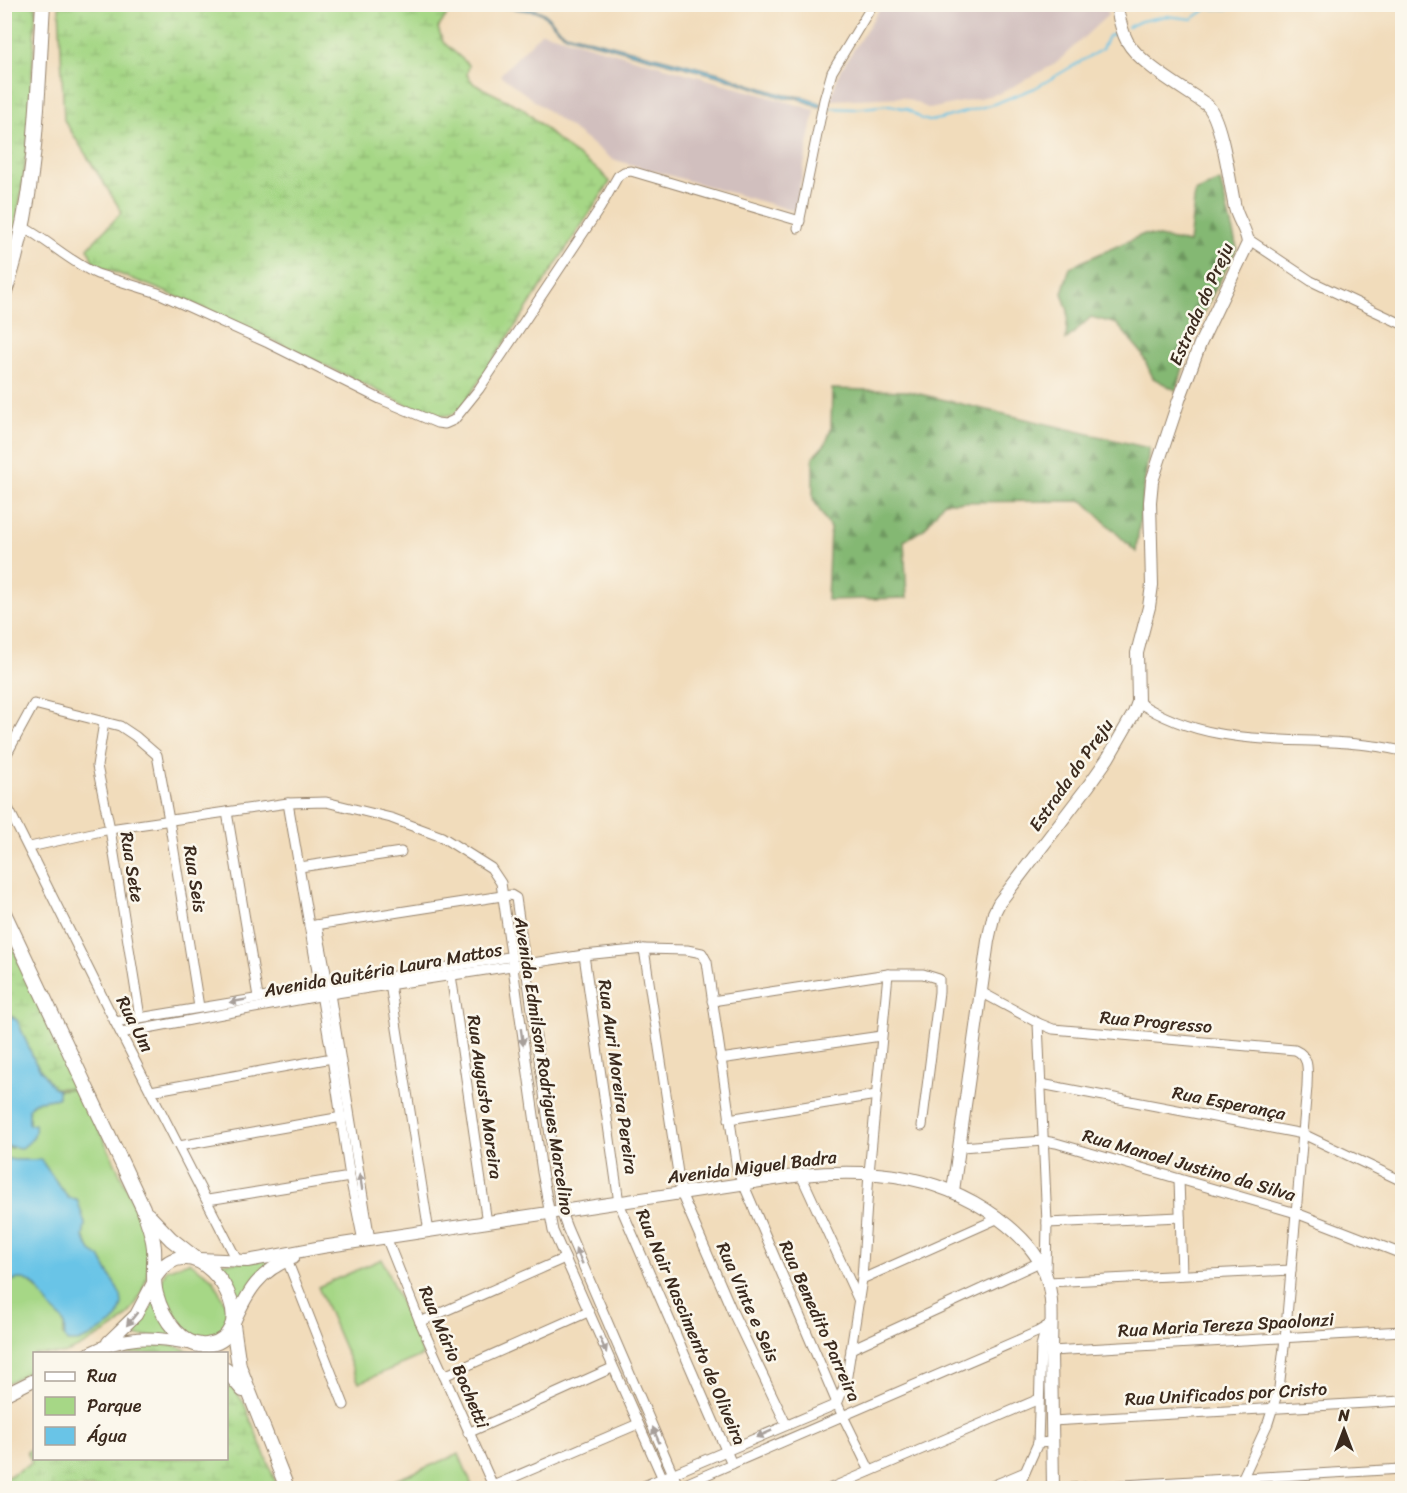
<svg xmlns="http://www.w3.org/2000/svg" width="1407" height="1493" viewBox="0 0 1407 1493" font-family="Sriracha,sans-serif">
<defs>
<pattern id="forest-firs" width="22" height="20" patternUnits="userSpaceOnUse" patternTransform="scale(1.5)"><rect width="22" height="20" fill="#84b873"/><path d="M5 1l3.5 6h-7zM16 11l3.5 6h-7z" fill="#6d965e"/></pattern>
<pattern id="wetland-marsh" width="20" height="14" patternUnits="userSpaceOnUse" patternTransform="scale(1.5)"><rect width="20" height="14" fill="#a6d786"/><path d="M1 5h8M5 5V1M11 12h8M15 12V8" fill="none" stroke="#90b973"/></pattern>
</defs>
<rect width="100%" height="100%" fill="#fbf7ec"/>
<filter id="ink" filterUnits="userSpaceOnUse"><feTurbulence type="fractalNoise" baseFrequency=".0167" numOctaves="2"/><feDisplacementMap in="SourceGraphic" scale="12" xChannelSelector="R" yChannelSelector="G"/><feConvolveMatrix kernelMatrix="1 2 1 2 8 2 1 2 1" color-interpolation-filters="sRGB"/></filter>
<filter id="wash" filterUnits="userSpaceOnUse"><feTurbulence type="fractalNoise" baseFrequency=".008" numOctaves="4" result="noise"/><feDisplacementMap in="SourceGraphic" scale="24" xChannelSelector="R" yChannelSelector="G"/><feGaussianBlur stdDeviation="1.35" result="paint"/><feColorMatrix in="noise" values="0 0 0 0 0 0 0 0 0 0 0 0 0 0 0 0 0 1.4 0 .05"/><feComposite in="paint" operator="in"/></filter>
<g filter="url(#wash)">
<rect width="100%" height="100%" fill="#f1dcbb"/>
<g fill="#d1bfbe">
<polygon points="1103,4 1109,14 1055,64 1001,93 930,109 903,97 830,100 840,71 882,5"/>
<polygon points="542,32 815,110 795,211 612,159 500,75"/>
</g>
<g fill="#a6d786" stroke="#708052" stroke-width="1.5">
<path d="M78 1088C96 1122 112 1156 128 1191 135 1208 144 1225 147 1242 154 1279 136 1318 103 1334 91 1340 79 1349 66 1353 57 1356 44 1353 34 1354V1369L5 1384V1284C11 1280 19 1277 27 1280 31 1281 62 1318 63 1322 65 1327 64 1331 63 1336L90 1337 117 1317 121 1296 100 1257 91 1251 83 1236 85 1224 77 1199 68 1198 41 1161 14 1160 5 1158V1146L11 1148 29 1126V1108L34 1102 57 1098 58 1090Z"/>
<polygon points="282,1258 238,1307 212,1264"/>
<polygon points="382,1259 423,1355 359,1383 318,1287"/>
<polygon points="189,1262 213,1279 227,1308 226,1326 218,1336 202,1340 189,1334 171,1315 162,1296 161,1282 166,1270"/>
<polygon points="151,1295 176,1337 122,1336"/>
<polygon points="459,1454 473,1488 396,1488 393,1481"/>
</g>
<g fill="url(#forest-firs)" stroke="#607148" stroke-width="1.5">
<polygon points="1220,181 1237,248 1191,336 1177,391 1153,378 1141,352 1117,324 1091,317 1066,340 1068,311 1062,293 1070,267 1144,234 1189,243 1195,192"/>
<polygon points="832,389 907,391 1149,448 1136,552 1083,501 944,502 924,529 904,541 907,598 827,600 830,528 813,499 813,457 826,443 831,429"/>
</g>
<g fill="url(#wetland-marsh)" stroke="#708052" stroke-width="1.5">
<path d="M371 4 391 9 416 6 450 10 438 28 443 42 469 65 467 75 474 84 522 108 568 149 600 171 610 182 460 410C446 420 432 415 418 410 311 360 206 303 94 265L88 248 122 212 64 120 59 5Z"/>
<path d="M5 5H36C31 94 29 185 5 272Z"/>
<polygon points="4,929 78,1088 53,1088 35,1062 17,1020 5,1012"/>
<polygon points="138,1342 175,1346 195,1353 103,1354 118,1347"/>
<polygon points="227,1379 244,1403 278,1488 5,1488 5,1478 32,1463 27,1452 34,1447 34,1458 226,1458"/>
</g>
<g fill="#69c4e7" stroke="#527782" stroke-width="1.5">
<path d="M485 5C498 5 536 6 545 14 553 20 556 28 565 33L723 74 749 84 784 95 803 97 822 104 820 107 797 98H784L726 78 565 35C555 29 549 17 539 12Z"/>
<path d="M4 1012 17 1020 35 1062 53 1088 58 1090V1098L34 1102 29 1108V1125L35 1124C37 1136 31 1141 22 1148L5 1146Z"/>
<path d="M4 1158 14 1160H41L68 1198 77 1199 85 1224 83 1237 91 1251 100 1257 121 1296 122 1304 118 1317 111 1324 90 1337 78 1342H67C62 1335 66 1332 64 1324 63 1317 56 1315 52 1309 37 1291 32 1269 5 1284Z"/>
</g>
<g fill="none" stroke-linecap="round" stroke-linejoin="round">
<g stroke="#69c4e7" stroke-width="2">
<polyline points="1128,27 1141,21 1166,16 1192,19 1208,8 1226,10 1238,4"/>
<polyline points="828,108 854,109 889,105 907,109 922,119 929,121 940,119 994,104 1035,88 1102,49 1108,36 1115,34"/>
</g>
</g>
</g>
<g filter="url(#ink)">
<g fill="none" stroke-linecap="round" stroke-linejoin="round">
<defs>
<g id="minor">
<path d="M23 227C49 241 70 262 97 274L158 293 268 343 380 399 437 423 445 424 454 420 479 389 600 208 618 176 624 172 631 171 800 221"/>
<polyline points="798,228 824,100 832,72 873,4"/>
<polyline points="1248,239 1311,281 1402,324"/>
<path d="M1138 702C1222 757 1311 730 1402 751"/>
<polyline points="104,722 97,766 110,829 140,1017"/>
<polyline points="4,759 34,704 120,726 135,736 157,755 169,820 199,1007"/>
<polyline points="4,800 115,1022 238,1262"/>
<polyline points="288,803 332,1058 350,1177 363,1241"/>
<polyline points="227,812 258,997"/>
<polyline points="30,847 110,829 288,803 326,802 391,818 442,837 491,868 501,883 542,1172 553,1231 667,1488"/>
<polyline points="300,867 401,852"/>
<polyline points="317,925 330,994 370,1240"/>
<polyline points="309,926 502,896 511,895 516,898 561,1212 567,1228 679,1488"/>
<polyline points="644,949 681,1193 733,1313 786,1424"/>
<polyline points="584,955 619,1203 732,1464"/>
<polyline points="451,975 487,1223"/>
<polyline points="390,984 429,1232"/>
<path d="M981 992 1038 1023 1053 1029 1295 1050C1311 1057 1307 1072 1307 1087L1285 1339 1279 1388 1268 1423 1238 1488"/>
<polyline points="712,1001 888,974 923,974 939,979 939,992 922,1126"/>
<polyline points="115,1022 515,956"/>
<polyline points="1038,1023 1047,1223 1046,1274"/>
<polyline points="121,1033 330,994 584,955 644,949 687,950 702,953 707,962 737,1169 840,1410 870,1471"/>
<polyline points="720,1059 881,1036"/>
<polyline points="1041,1084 1303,1134 1402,1181"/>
<polyline points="151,1091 332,1058"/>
<polyline points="729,1119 876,1095"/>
<polyline points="179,1146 342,1117"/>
<polyline points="961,1147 1044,1141 1056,1143 1296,1213 1402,1254"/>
<polyline points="801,1175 859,1301"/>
<polyline points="1179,1179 1182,1275"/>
<polyline points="208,1200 350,1177"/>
<polyline points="1047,1223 1180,1217"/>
<polyline points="386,1237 420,1322 494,1488"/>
<polyline points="287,1260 344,1405"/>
<polyline points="862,1279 999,1218"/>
<polyline points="1048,1282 1291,1270"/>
<polyline points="420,1322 565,1258"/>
<polyline points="851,1349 1040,1262"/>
<polyline points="1051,1351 1402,1331"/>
<polyline points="444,1376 588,1312"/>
<polyline points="1052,1421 1402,1401"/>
<polyline points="468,1433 612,1368"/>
<polyline points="1038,1443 1041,1346 1046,1327"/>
<polyline points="493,1486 638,1424"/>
<polyline points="639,1488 837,1404 846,1382 862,1279 869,1173 888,974"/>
<polyline points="676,1488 1037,1332 1052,1323"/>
<polyline points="831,1488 1039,1399"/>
<polyline points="987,1488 1025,1472"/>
<polyline points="1018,1488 1038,1443 1052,1442"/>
<polyline points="1072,1488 1402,1469"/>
</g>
<g id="major">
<path d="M953 1191 988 941 994 913 999 903 1089 785 1108 758 1134 713 1138 702 1137 653 1149 607 1152 585 1150 502 1152 481 1179 400 1200 344 1248 243C1247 231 1238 220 1235 208 1230 185 1222 119 1207 105 1185 89 1139 64 1127 41 1121 30 1119 17 1116 4"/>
<path d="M199 1259 247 1261 322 1247 801 1175C877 1168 946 1175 1007 1225 1024 1239 1041 1258 1047 1279 1054 1302 1051 1328 1051 1352 1052 1397 1052 1443 1053 1488"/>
<path d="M234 1322C248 1291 259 1271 293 1258"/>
<polyline points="108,1342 136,1315 154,1281"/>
<path d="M88 1354C125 1335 150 1336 189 1343"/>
<polyline points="4,1395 34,1380"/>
</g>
<g id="highway">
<path d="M4 294C37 201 37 102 43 4"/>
<path d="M4 913 143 1208C147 1221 153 1234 154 1248 155 1263 152 1279 156 1294 162 1317 184 1352 211 1344 221 1342 227 1337 231 1328 246 1299 191 1222 155 1277"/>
<polyline points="148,1215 171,1239 195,1258"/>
<polyline points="233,1325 239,1366 287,1488"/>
<polyline points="226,1370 243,1390"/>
</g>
</defs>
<use href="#minor" stroke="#96836c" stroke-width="11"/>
<use href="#major" stroke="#96836c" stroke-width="14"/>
<use href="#highway" stroke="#96836c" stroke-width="16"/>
<use href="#minor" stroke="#fff" stroke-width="9"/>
<use href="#major" stroke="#fff" stroke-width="12"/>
<use href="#highway" stroke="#fff" stroke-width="14"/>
</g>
<defs><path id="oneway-solid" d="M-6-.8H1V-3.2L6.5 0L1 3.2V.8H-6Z" transform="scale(1.5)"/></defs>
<g fill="#a79f9a">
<use href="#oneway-solid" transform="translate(238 1001) rotate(170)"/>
<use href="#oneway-solid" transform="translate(522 1037) rotate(82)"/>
<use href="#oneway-solid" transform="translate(361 1182) rotate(-99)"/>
<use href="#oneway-solid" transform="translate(579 1256) rotate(-114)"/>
<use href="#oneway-solid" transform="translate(132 1319) rotate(129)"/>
<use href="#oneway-solid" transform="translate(603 1345) rotate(66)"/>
<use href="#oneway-solid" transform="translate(764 1434) rotate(156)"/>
<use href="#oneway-solid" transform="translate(656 1435) rotate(-113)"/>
</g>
</g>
<g text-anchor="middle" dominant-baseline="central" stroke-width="5" stroke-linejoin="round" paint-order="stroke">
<g font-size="18" fill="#3b2a1e" stroke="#fbf7ec">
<text transform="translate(1201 304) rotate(-66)">Estrada do Preju</text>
<text transform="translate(1071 775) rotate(-55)">Estrada do Preju</text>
<text transform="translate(132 867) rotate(81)">Rua Sete</text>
<text transform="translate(195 879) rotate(81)">Rua Seis</text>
<text transform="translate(383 970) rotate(-10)">Avenida Quitéria Laura Mattos</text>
<text transform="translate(1156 1022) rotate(5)">Rua Progresso</text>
<text transform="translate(135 1024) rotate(63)">Rua Um</text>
<text transform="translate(544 1066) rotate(81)">Avenida Edmilson Rodrigues Marcelino</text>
<text transform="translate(618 1077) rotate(82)">Rua Auri Moreira Pereira</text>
<text transform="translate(485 1097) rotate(82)">Rua Augusto Moreira</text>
<text transform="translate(1229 1103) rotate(11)">Rua Esperança</text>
<text transform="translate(1189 1165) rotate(16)">Rua Manoel Justino da Silva</text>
<text transform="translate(752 1167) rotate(-7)">Avenida Miguel Badra</text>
<text transform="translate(748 1302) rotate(66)">Rua Vinte e Seis</text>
<text transform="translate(820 1321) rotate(66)">Rua Benedito Parreira</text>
<text transform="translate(1226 1325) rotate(-3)">Rua Maria Tereza Spaolonzi</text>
<text transform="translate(691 1327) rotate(67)">Rua Nair Nascimento de Oliveira</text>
<text transform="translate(454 1357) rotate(67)">Rua Mário Bochetti</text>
<text transform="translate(1226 1394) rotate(-3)">Rua Unificados por Cristo</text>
</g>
</g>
<rect width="1407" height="1493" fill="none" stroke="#fbf7ec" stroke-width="24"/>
<rect x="33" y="1352" width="195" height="108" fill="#fbf7ec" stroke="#aea59a" stroke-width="1.5"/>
<rect x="45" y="1372" width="30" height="9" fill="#ffffff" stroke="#aea59a" stroke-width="1.5"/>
<text x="87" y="1382" font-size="18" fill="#3b2a1e">Rua</text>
<rect x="45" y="1397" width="30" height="18" fill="#a6d786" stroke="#aea59a" stroke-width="1.5"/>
<text x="87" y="1412" font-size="18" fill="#3b2a1e">Parque</text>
<rect x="45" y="1427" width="30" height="18" fill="#69c4e7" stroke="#aea59a" stroke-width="1.5"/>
<text x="87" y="1442" font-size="18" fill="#3b2a1e">Água</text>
<g transform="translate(1344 1430)" stroke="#fbf7ec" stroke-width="4.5" paint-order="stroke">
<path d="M0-4.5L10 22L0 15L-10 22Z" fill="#3b2a1e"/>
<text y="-9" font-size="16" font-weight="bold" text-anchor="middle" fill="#3b2a1e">N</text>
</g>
</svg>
